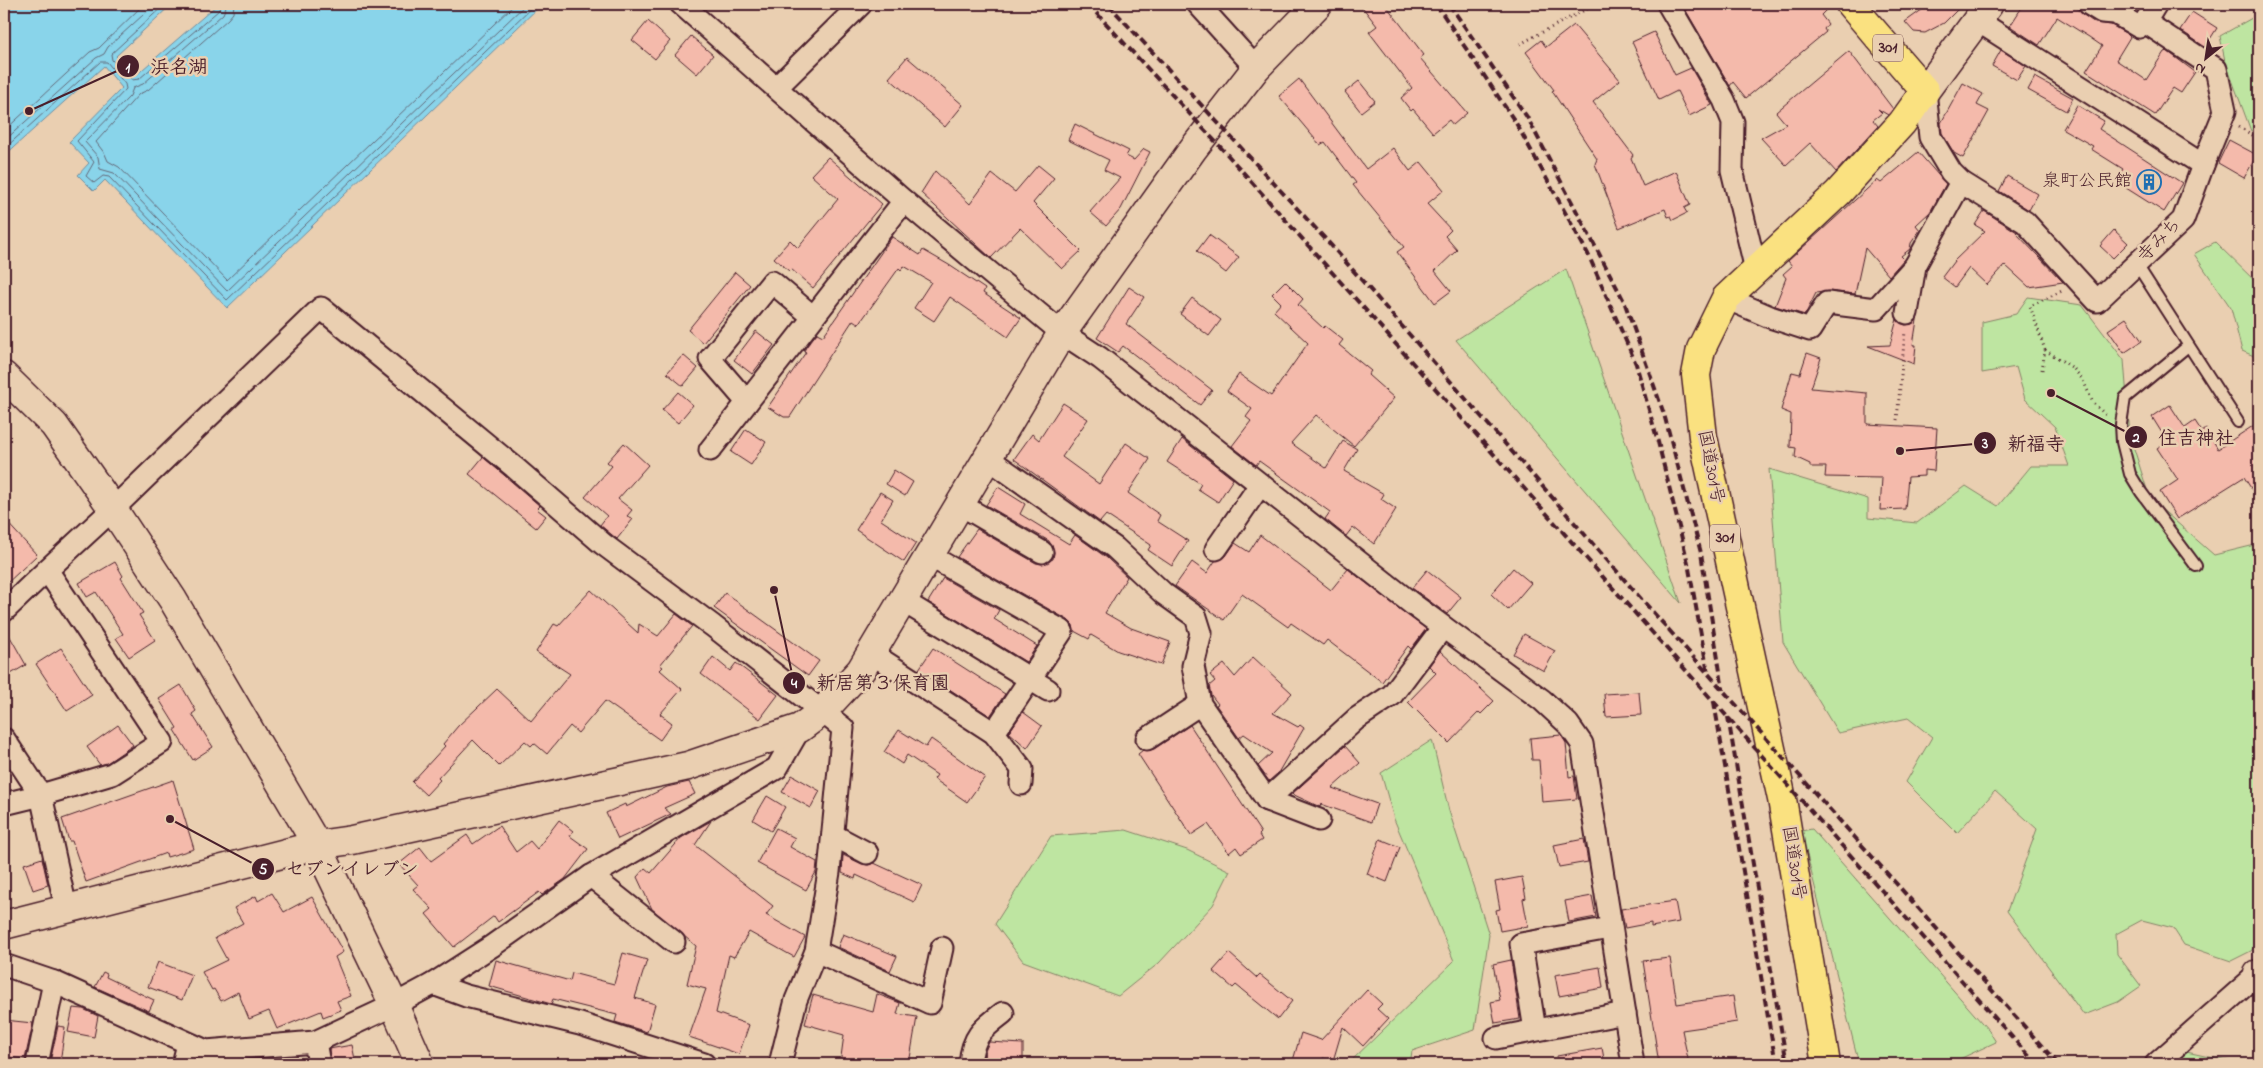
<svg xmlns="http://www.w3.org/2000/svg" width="2263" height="1068" viewBox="0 0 2263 1068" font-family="'Indie Flower','Klee One',sans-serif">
<rect width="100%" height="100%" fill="#eacfb1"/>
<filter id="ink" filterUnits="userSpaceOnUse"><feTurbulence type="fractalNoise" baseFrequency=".02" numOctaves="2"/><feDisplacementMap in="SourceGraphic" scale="10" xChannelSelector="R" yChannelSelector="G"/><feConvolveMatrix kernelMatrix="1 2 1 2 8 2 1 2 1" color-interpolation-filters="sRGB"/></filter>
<g filter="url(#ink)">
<g fill="#bee5a1" stroke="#848266">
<polygon points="2259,14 2259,131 2251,131 2225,61 2220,36"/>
<polygon points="2215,242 2259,285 2259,358 2242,351 2231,308 2194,254"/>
<polygon points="1566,269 1681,603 1456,340"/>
<polygon points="2028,297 2082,305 2124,360 2130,436 2150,499 2214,555 2259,544 2259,942 2251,951 2231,961 2184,945 2173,928 2142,920 2116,934 2117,954 2141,986 2118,1002 2084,1015 2007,911 2037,829 1995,791 1957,833 1906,782 1932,737 1908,718 1838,733 1783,642 1769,469 1868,499 1868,518 1917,523 1966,486 1998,506 2031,466 2069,466 2055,427 2025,399 2016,367 1982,373 1982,322 2016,314"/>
<polygon points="1432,740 1449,811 1489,935 1475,1030 1412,1051 1410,1064 1348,1064 1454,961 1394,819 1381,773"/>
<polygon points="1812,829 1989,1031 1996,1042 1949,1064 1859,1064 1801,831"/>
<polygon points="1126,830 1187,850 1230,871 1213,905 1159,963 1118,996 1023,961 995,924 1051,836"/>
<polygon points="2173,1049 2241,1064 2160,1064"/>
</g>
<polygon fill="#89d4ea" stroke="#708c9e" points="4,4 172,4 116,56 135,76 218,4 542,4 227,308 105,180 94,191 78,175 89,163 69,142 122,88 104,66 4,156"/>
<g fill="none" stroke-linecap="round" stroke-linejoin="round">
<g stroke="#636777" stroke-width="1">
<polyline points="165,4 111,54 112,60 132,80 139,79 219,10 221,4"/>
<polyline points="227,4 223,14 143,84 133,88 130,96 85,142 98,157 100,169 114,173 227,291 526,4"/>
<polyline points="234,4 233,13 228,19 148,90 139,94 96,142 105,154 108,161 119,167 227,280 515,4"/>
<polyline points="4,131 90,52 99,48 144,4"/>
<polyline points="4,141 96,58 104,54 108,47 155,4"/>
<polyline points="4,149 100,62 107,62 125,84 126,89 77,141 94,162 86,176 94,183 103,176 109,177 227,300 535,4"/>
</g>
</g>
<g fill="#f4baab" stroke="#4a1f2b">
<polygon points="1360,4 1385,4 1424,55 1420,58 1467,113 1453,125 1449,120 1433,133 1413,109 1411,111 1401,98 1412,88 1369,32 1377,26"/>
<polygon points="1691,4 1832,4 1821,15 1828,24 1824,29 1826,32 1746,98 1733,82 1730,86 1685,9"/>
<polygon points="1930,4 1963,4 1944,23 1925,33 1914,32 1905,22"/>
<polygon points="2024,4 2077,4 2082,14 2095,23 2111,25 2127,34 2130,37 2116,60 2146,80 2164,52 2167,51 2195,72 2181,93 2173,88 2155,115 2086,71 2102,46 2089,37 2057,17 2039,45 2010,26"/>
<polygon points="2192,12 2217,28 2205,47 2180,30"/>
<polygon points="648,21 670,41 655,59 632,40"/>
<polygon points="1574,25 1620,80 1593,102 1633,155 1631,158 1643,186 1676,171 1690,205 1684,208 1687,213 1673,220 1671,216 1668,217 1665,209 1619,228 1595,164 1597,159 1552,91 1554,90 1526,52 1541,40 1546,47"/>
<polygon points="1654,32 1675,75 1691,68 1712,105 1689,116 1677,91 1659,100 1632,42"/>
<polygon points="691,36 713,55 697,74 675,55"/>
<polygon points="2001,50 2026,66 2017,80 1992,66"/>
<polygon points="1849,51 1893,109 1888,115 1878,109 1882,113 1873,120 1878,126 1836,172 1810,143 1786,165 1761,138 1786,124 1776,112"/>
<polygon points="907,57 963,105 945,127 889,78"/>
<polygon points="2035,77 2073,98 2066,111 2028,90"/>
<polygon points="1299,79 1366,169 1393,148 1410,171 1421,162 1444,190 1427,204 1451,230 1445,236 1457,250 1435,271 1451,291 1435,303 1397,252 1404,247 1353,185 1356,183 1325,142 1320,145 1279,96"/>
<polygon points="1359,81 1375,101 1361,112 1345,92"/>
<polygon points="1963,83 1983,94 1977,105 1989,111 1963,158 1954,153 1942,133 1941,123"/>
<polygon points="2077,105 2104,121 2099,129 2182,183 2164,212 2115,181 2123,169 2091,149 2093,146 2063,129"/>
<polygon points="1075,124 1129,151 1126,156 1134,160 1144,149 1150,152 1121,209 1106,226 1090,212 1120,178 1104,170 1109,160 1068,140"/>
<polygon points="2229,140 2257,155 2244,178 2218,163"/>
<polygon points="1918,152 1946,184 1930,212 1916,225 1920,230 1911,243 1910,249 1901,256 1904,259 1889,276 1865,248 1855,294 1829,291 1816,293 1805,315 1775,306 1786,278 1783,274 1792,266 1788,261 1877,180 1881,183"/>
<polygon points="828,157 882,204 813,288 791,269 789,271 774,258 790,240 798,248 838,199 811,175"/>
<polygon points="1038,165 1054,178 1033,203 1081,251 1062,269 1020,228 991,258 921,193 935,171 970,204 992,174 1015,192"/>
<polygon points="2007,176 2038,194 2029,210 1999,191"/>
<polygon points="1984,211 2017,232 2016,233 2063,282 2029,287 2005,265 1987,285 1969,268 1955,287 1942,277 1954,261 1985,231 1975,225"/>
<polygon points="2114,230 2128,243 2113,258 2100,246"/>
<polygon points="1209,235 1239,257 1226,273 1197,251"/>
<polygon points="892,237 920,255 923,250 949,265 985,289 983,293 1021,318 1008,337 950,297 934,321 914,308 931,282 904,266 901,270 899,268 859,324 853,320 790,417 784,417 768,407 806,352 804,351 806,347 817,333 823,336"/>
<polygon points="735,272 750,285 703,343 688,330"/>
<polygon points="1285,281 1303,299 1298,305 1323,328 1325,326 1343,340 1339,345 1371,371 1368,375 1394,398 1354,446 1316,415 1291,443 1326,468 1343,441 1357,449 1344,471 1384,494 1381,499 1396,509 1374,544 1353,527 1346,536 1325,519 1330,512 1259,461 1256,465 1232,446 1251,421 1246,417 1252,409 1227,391 1239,374 1271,396 1308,343 1274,311 1281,303 1272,294"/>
<polygon points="1129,287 1144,297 1126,324 1212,390 1200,405 1123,346 1118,352 1097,338"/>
<polygon points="1192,298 1221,320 1209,336 1180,314"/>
<polygon points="2126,318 2142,341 2124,353 2108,330"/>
<polygon points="1897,319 1905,325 1912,324 1917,320 1913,345 1916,345 1914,364 1868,346 1890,345"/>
<polygon points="756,331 774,345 752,374 734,360"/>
<polygon points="1807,353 1821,358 1811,388 1867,393 1867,424 1937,428 1934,471 1924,470 1924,476 1908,477 1905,509 1880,510 1882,478 1825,477 1826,467 1810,467 1810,464 1795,457 1796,448 1790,447 1791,414 1781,410 1792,372 1800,374"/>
<polygon points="683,355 698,368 683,386 667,373"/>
<polygon points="678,392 693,405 678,423 662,410"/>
<polygon points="1063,403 1088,419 1062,457 1099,484 1126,443 1150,459 1128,493 1160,515 1157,521 1188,541 1172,566 1148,550 1151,545 1106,515 1100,522 1014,459 1032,434 1039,440"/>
<polygon points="2170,405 2185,428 2195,421 2202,432 2206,429 2218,449 2259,422 2259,501 2244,477 2177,519 2160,492 2178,480 2157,448 2167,441 2152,417"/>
<polygon points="746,429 766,442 751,465 731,452"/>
<polygon points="1182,439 1233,479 1218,502 1198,489 1201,484 1167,462"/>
<polygon points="624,443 648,465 618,499 632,510 627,516 633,519 617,539 600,525 607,516 585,497 612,466 607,462"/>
<polygon points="483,457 540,506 537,509 546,516 536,528 469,474"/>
<polygon points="894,470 913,482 905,496 886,484"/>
<polygon points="998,487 1025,504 1020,514 1069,544 1075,535 1107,558 1127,577 1105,613 1131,628 1170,642 1161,665 1118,651 1091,635 1089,639 1074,631 1073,625 1068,620 957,557 977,529 1036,563 1042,564 1053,559 1054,552 1049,541 986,505"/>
<polygon points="880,492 893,500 881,520 916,543 904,562 856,530"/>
<polygon points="4,519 37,555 4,586"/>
<polygon points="1260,535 1331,590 1348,569 1426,629 1411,649 1408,646 1382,682 1327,640 1323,645 1291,623 1288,627 1242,594 1224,620 1175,586 1192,562 1207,573 1215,561 1226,556 1235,543 1249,552"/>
<polygon points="115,562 123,576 121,578 143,613 139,615 155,640 129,657 116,638 123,634 96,592 87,597 79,583"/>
<polygon points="1513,568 1531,583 1508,610 1491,594"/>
<polygon points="1427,570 1461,597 1447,614 1412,588"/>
<polygon points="943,578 999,610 994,619 1037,646 1026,662 928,602"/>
<polygon points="591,590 638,633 639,624 658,636 676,614 692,626 660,665 663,667 660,670 682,689 660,714 672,723 660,740 605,701 578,733 570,726 547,754 534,743 531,746 525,741 499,766 473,740 438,778 440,780 426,795 412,782 445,746 443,744 458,726 497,689 531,721 570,674 536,652 554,624 558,626"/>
<polygon points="725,593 819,661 808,676 714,608"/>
<polygon points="4,626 26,665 4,678"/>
<polygon points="1524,634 1555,651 1544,671 1513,654"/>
<polygon points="61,648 92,695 67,711 36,664"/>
<polygon points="933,648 1005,694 990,716 919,669"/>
<polygon points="1440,651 1494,701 1481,714 1479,712 1449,743 1408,702 1436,673 1429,666"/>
<polygon points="713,657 730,671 736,663 778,695 760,719 701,674"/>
<polygon points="1253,657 1292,693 1273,713 1298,727 1300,725 1304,728 1278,773 1269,781 1258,766 1272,753 1244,734 1239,738 1216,705 1218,704 1211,695 1209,686 1215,681 1210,675 1224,664 1235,677"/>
<polygon points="181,685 196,711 192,714 213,747 193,760 174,730 177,728 159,699"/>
<polygon points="1639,692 1641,715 1606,717 1604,694"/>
<polygon points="1023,712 1042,726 1027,748 1009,732"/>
<polygon points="118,725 133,745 107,763 100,765 87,747"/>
<polygon points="1190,725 1261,833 1259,835 1262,840 1241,854 1236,847 1229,853 1208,824 1191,835 1138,754 1143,750 1154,749"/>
<polygon points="899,730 926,747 931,739 985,777 967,802 934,779 937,775 907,755 902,764 884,752"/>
<polygon points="1561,735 1566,743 1569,777 1574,776 1577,799 1542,802 1539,760 1532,760 1530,738"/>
<polygon points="1345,746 1360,763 1332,788 1377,804 1371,822 1321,804 1320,807 1292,794"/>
<polygon points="792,775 820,791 811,808 782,792"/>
<polygon points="173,780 194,849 167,857 166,853 86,882 72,841 69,841 62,819"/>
<polygon points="689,782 695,794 664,808 671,814 618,839 606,813 625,804 626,807 667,787"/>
<polygon points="767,796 785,807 771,831 753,820"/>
<polygon points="559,820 573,831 570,836 588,849 565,879 542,895 539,892 498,922 494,916 454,947 426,914 432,909 413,889 418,885 399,864 420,847 431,861 467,835 473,844 499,826 516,852 530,841 537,849"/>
<polygon points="711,821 695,845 773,906 766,915 805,937 794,957 749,932 734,957 729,955 716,1013 749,1025 739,1054 689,1037 706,989 687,984 696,946 652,909 637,877 645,868 651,873 681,838"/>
<polygon points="776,828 795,838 790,847 817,862 816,872 806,890 757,863"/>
<polygon points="1380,839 1400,847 1387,882 1367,874"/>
<polygon points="1584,839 1588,862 1559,867 1554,845"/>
<polygon points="843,855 862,864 868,865 874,863 922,885 914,902 856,875 855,879 842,873"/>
<polygon points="42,858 48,885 33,890 24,864"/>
<polygon points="1522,877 1526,898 1523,899 1528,926 1500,931 1496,910 1500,909 1495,882"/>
<polygon points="272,893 284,912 312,897 343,952 335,957 351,996 337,1001 341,1010 323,1017 321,1011 277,1029 269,1011 249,1019 238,992 221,1001 214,989 212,990 202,972 227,960 215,938 243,923 234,908 256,896 258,901"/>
<polygon points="1592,896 1596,917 1569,922 1565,901"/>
<polygon points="1675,901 1679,922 1651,927 1651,923 1625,928 1621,909"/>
<polygon points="843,934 897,956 890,971 838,947"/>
<polygon points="623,953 647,960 635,998 655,1004 647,1032 615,1022 617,1015 553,999 551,1004 489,986 496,960 570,981 572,973 614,984"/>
<polygon points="1229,953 1257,978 1260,975 1292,1001 1278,1019 1236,985 1233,988 1213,971"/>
<polygon points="1670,958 1677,1004 1733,996 1737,1022 1682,1030 1689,1064 1659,1064 1643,961"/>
<polygon points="1511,960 1520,1019 1495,1023 1491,1002 1500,1000 1493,964"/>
<polygon points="158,962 192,975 182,1000 148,987"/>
<polygon points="1600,967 1603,988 1559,996 1555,975"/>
<polygon points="103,972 107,974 106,977 154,1000 149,1011 95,987"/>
<polygon points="1367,990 1382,1004 1377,1009 1388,1019 1363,1046 1343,1027 1333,1061 1323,1058 1322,1064 1292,1064 1301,1033 1321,1040"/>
<polygon points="877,994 900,1003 897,1014 917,1017 909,1064 840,1064 844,1035 805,1024 813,995 873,1012"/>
<polygon points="73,1008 83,1009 98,1016 94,1037 68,1032"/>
<polygon points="4,1020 33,1023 25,1059 4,1057"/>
<polygon points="58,1026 65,1027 60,1063 50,1062"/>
<polygon points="989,1042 1023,1044 1023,1064 983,1064 985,1051"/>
<polygon points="352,1045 356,1064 331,1064 329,1049"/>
<polygon points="1602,1048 1605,1064 1558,1064 1557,1056"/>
</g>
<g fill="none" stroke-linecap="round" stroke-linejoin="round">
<defs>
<g id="lane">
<polyline points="2137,265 2238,422"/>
<polyline points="2188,346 2125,398 2121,424 2122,442 2130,474 2141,492 2196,566"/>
</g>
<g id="street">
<polyline points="681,4 904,201 710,450"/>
<polyline points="1198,4 1256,68"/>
<polyline points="1668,4 1724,100 1733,122 1732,170 1756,270"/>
<polyline points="2089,4 2102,12 2115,13 2139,27 2145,22"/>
<polyline points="1978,21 2203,165"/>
<polyline points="777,87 861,4"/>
<polyline points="1925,91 1930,137 1951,172 1961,182 2025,222 2097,301 2183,220 2203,165 2225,111 2216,69 2145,22 2156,4"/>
<polyline points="904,201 1062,333 1100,358 1411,603 1542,700 1568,724 1582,744 1633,1064"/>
<polyline points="1726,298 1770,317 1810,330 1827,303 1876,309 1915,266"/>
<polyline points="1907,313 1915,266 1961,182"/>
<polyline points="747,402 710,359 772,282 812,316"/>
<polyline points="989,459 1115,548 1164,594 1196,617 1201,633 1193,666 1200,704 1267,800 1356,719 1392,695 1443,627"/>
<polyline points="961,505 1042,552"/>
<polyline points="1216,549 1260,485"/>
<polyline points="930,556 1062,631 994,733"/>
<polyline points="903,601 1048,690"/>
<polyline points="4,611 47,570"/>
<polyline points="871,653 994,733 1022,769 1021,784"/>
<polyline points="4,739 41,795 4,804"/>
<polyline points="1147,739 1200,704"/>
<polyline points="1267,800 1319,820"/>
<polyline points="833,835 867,853"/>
<polyline points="591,876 674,942"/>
<polyline points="66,908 41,795 112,774 162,742 47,570 113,509 321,308 514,467 603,544 713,626 843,728 829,872 816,951 796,1000 780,1064"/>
<polyline points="816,951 930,1003 942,948"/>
<polyline points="4,965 54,982 206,1051 315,1042 394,1005 433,984 492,946 591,876 777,768 800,728"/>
<polyline points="433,984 466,996 580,1024 704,1064"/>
<polyline points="1535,1030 1521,944 1610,928"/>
<polyline points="1496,1038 1625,1013"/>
<polyline points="315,1042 319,1064"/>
<polyline points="37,1064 54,982"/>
<polyline points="183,1064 188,1044"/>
<path d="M970 1064C972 1037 982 1029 1003 1013"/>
<polyline points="2156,1064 2259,973"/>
</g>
<g id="secondary">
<polyline points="1925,91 1989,4"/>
<polyline points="4,376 54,425 113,509 173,600 317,845 394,1005 420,1064"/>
<polyline points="4,925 317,845 352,840 688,766 800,728 823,711 861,670 1062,333 1193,149 1256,68 1318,4"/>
<polyline points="2258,974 2259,975"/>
</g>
<polyline id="highway" points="1826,1064 1782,799 1703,437 1696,375 1701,349 1726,298 1838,193 1902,123 1925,91 1850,4"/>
</defs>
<use href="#lane" stroke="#4a1f2b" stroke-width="14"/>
<use href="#street" stroke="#4a1f2b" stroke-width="25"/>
<use href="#secondary" stroke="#4a1f2b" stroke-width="31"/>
<use href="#highway" stroke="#4a1f2b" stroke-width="31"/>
<g stroke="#4a1f2b" stroke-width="3" stroke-dasharray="1 4" stroke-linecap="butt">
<polyline points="1520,44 1596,4"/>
<polyline points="2239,127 2259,139"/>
<polyline points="2045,350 2073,368 2083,380 2093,403 2108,417"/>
<polyline points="2042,370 2045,350 2030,306 2062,291"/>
<polyline points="1897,420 1905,331"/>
</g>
<use href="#lane" stroke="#eacfb1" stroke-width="10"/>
<use href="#street" stroke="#eacfb1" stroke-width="21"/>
<use href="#secondary" stroke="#eacfb1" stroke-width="28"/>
<use href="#highway" stroke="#fae180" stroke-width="28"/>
<g stroke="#4a1f2b" stroke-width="4" stroke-dasharray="8 4" stroke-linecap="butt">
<polyline points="1088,4 1225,152 2036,1064"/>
<polyline points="1108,4 1330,244 1643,601 2058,1064"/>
<polyline points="1436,4 1516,123 1588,254 1636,364 1658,442 1688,563 1708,673"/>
<polyline points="1449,4 1527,117 1624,301 1664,414 1701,553 1723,690"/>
<polyline points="1714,702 1776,1064"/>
<polyline points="1728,717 1787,1064"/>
</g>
</g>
</g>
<defs>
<symbol id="building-ring" viewBox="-11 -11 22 22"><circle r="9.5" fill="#eacfb1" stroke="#1f6fb2" stroke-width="1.5"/><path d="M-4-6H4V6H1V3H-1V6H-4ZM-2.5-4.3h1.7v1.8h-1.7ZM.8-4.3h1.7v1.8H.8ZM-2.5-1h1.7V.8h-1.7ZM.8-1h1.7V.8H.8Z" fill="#1f6fb2"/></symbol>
</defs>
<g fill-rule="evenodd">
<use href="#building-ring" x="2135" y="168" width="28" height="28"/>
</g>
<g text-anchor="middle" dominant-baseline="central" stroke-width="5" stroke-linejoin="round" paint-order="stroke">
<g fill="#eacfb1" stroke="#7a5453" stroke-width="1">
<rect x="1873" y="34.5" width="30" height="27" rx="4"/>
<rect x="1710" y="524.5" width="30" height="27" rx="4"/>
</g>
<g font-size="16" font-weight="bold" fill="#4a1f2b">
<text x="1888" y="48">301</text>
<text x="1725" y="538">301</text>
</g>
<g font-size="18" fill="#4a1f2b" stroke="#eacfb1" text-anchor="end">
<text x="2132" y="182">泉町公民館</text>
</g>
<g font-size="18" fill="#4a1f2b" stroke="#eacfb1">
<text transform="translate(2160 241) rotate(-46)">寺みち</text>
<text transform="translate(1710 467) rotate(79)">国道301号</text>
<text transform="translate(1793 863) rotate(81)">国道301号</text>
</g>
</g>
<path fill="none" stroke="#4a1f2b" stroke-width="2" d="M29 111L128 66M2051 393L2136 437M1900 451L1985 443M774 590L794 683M170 819L263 869"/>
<g fill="#4a1f2b" stroke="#eacfb1" stroke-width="2">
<circle cx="29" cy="111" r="5"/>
<circle cx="2051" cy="393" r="5"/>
<circle cx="1900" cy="451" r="5"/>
<circle cx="774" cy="590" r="5"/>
<circle cx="170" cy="819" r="5"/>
<circle cx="128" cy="66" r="12"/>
<circle cx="2136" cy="437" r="12"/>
<circle cx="1985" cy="443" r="12"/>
<circle cx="794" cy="683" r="12"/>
<circle cx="263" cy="869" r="12"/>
</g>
<g font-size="15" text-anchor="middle" font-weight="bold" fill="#fff">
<text x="128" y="72">1</text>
<text x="2136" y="442">2</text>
<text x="1985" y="448">3</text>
<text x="794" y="688">4</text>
<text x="263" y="874">5</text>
</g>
<g font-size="19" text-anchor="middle" font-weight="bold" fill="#4a1f2b" stroke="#eacfb1" stroke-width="5" stroke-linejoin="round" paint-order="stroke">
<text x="179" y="73">浜名湖</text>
<text x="2196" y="444">住吉神社</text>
<text x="2036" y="450">新福寺</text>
<text x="883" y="689">新居第３保育園</text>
<text x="352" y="875">セブンイレブン</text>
</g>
<rect width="2263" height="1068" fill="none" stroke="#eacfb1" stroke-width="20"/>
<rect x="10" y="10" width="2243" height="1048" fill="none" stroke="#4a1f2b" stroke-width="2" filter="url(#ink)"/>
<g transform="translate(2206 58) rotate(210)" stroke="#eacfb1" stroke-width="4" paint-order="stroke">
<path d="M0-4L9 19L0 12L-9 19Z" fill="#4a1f2b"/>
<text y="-8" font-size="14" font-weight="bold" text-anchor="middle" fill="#4a1f2b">N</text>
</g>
</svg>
